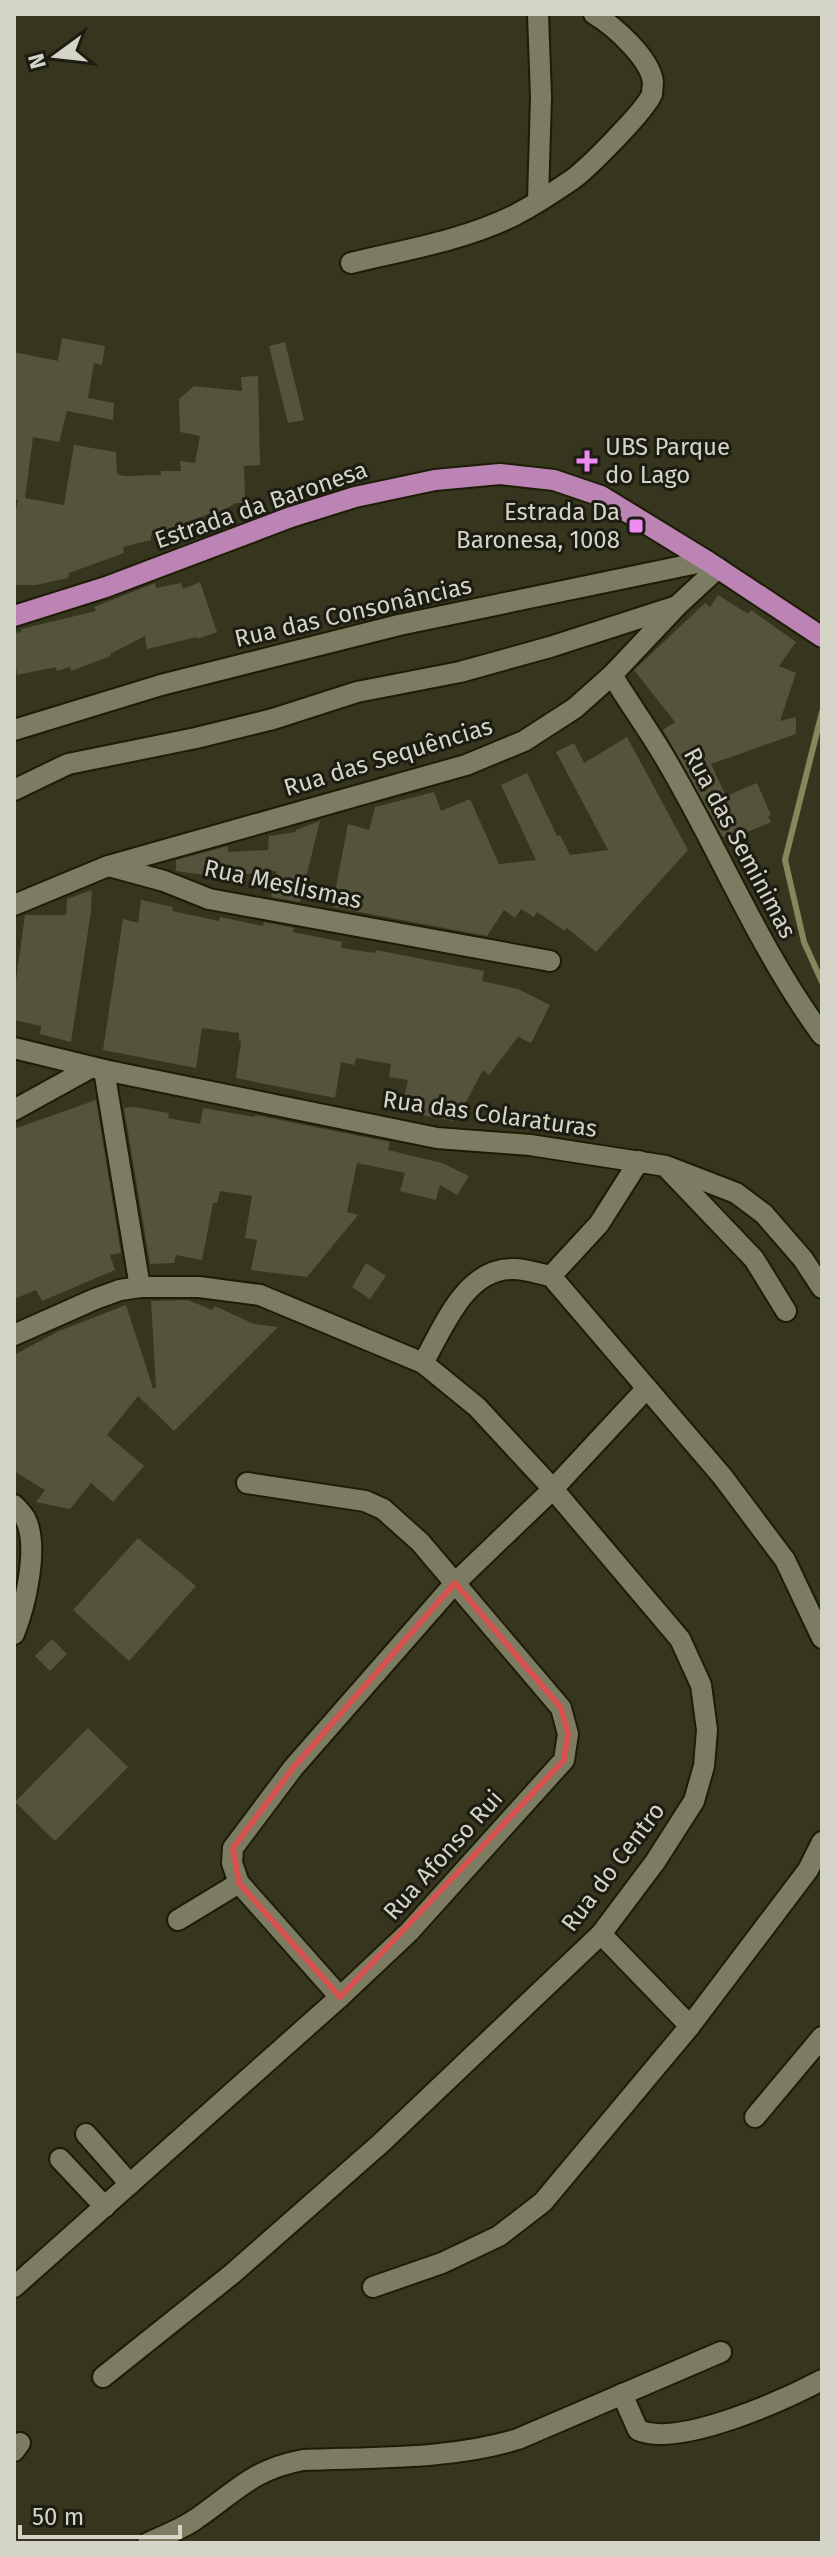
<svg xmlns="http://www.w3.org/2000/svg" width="836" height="2557" viewBox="0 0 836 2557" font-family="'Fira Sans',sans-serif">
<rect width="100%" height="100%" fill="#36361e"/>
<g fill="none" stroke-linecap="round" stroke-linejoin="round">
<polyline stroke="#87875b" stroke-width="6" points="822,712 785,860 804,942 822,982"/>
</g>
<g fill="#54543c">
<polygon points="62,338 105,346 102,365 94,363 88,398 114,403 113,420 67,411 59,442 33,437 25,498 64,505 74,445 116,452 117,474 124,476 161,475 161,471 181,471 180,461 195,463 200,436 180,432 179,399 194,386 242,391 241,377 258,376 260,465 244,466 245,503 236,503 214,515 214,512 151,535 151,540 123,547 124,553 69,573 68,578 36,585 14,585 14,520 18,500 14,499 14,352 58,361"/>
<polygon points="285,342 304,420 288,423 269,346"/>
<polygon points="200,582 217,632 197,639 197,637 147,649 145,636 110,654 111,656 71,671 70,667 57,671 56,667 17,675 16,667 14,668 14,633 21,632 21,629 96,611 94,607 155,583 156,588 181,583 183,589"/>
<polygon points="718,595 748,614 751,610 796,642 779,666 796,673 780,721 796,717 796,734 711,764 726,796 757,783 771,815 768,816 771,822 738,836 737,833 723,837 663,730 675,722 634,670 705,603 710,607"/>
<polygon points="627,737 688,850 596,952 567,928 565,931 537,912 534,917 521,909 515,918 504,910 487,936 332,907 348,824 369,830 375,807 434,792 441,811 470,799 499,864 536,860 501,785 527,773 557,836 560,835 570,855 608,850 556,752 574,743 584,763"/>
<polygon points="320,821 300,902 271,897 277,871 233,875 233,878 212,880 212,876 176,871 176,860 228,846 228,852 268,850 269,836 296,832 296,830"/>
<polygon points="92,890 91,912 71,1042 40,1034 41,1026 14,1020 14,995 25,915 66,915 67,899"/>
<polygon points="141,900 173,907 172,911 219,921 220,917 263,926 264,922 294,928 293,932 342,942 341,948 375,953 376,950 484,971 482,981 518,989 550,1005 531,1043 518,1037 489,1075 483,1070 459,1115 456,1114 453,1121 407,1112 408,1100 404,1099 408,1080 389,1077 391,1064 356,1058 354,1065 341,1062 335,1098 236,1078 241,1041 239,1041 239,1033 202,1028 196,1068 103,1050 123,919 138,923"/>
<polygon points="96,1100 121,1253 110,1255 115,1270 42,1301 36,1290 14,1299 14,1129"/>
<polygon points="134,1107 169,1113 168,1118 200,1124 203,1108 255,1117 255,1115 390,1142 388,1150 442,1163 469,1176 457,1195 440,1185 436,1200 400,1191 405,1173 357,1163 347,1212 358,1215 307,1277 251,1270 257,1240 245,1238 252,1196 220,1191 217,1203 213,1203 202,1260 176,1255 174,1263 150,1264 124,1108"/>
<polygon points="366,1263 386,1276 370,1299 352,1287"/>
<polygon points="188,1300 212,1310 215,1306 254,1324 278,1327 174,1431 138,1396 107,1435 144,1466 113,1502 91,1483 70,1509 36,1502 45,1490 14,1471 14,1355 59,1331 126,1305 153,1388 156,1388 151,1301"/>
<polygon points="138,1538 196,1586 129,1661 73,1610"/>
<polygon points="52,1639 67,1654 50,1671 35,1656"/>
<polygon points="88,1728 128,1767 55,1841 15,1802"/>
</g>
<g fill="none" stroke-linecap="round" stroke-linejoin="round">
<defs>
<g id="minor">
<polyline points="538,14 541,97 538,200"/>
<path d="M351 263C405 250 465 240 515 215 532 206 557 190 573 179 588 168 646 110 652 94 652 93 653 83 653 82 650 58 614 26 594 14"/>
<path d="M612 675C629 703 648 729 665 758 719 849 759 949 822 1035"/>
<polyline points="14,730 161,685 399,625 707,561"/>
<polyline points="14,790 68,764 196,738 273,719 357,692 460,672 550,647 674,607"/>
<polyline points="109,866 164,881 209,899 550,961"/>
<polyline points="14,905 108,866 466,765 524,741 575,708 612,675 678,605 718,568"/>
<polyline points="14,1048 104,1070 437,1138 530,1145 666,1166 736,1193 764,1214 803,1259 822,1288"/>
<polyline points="104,1070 140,1287"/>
<polyline points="14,1110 92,1067"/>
<polyline points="669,1170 754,1259 786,1311"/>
<polyline points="551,1276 599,1224 639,1161"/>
<polyline points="14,1335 95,1299 120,1290 140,1287 199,1287 260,1295 423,1363 477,1407 553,1489 680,1639 701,1685 707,1730 704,1766 694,1801 655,1862 601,1934 380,2144 232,2274 103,2377"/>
<path d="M423 1363C444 1327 465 1268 514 1269 526 1269 539 1274 551 1276L722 1476 785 1560 822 1638"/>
<path d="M14 1505C18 1509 24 1515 26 1520 39 1548 25 1607 14 1634"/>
<polyline points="178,1920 239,1883"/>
<polyline points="601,1934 690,2026"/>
<polyline points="340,1997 239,1883 232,1863 233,1848 293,1768 455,1583 553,1489 647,1388"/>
<polyline points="755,2117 822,2037"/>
<polyline points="86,2134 130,2184"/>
<polyline points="60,2159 105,2207"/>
<polyline points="14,2287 340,1997 409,1932 564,1760 568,1734 561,1708 420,1542 383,1509 365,1501 247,1483"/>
<polyline points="373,2287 442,2263 499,2236 543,2202 690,2026 808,1870 822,1842"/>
<path d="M622 2394 638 2430C679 2448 784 2400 822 2380"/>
<polyline points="14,2451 20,2443"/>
<path d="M148 2543C163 2536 179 2530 193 2521 235 2493 250 2470 303 2460 374 2457 449 2460 518 2439L721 2352"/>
</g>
<polyline id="major" points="14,616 106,587 291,517 355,497 435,480 500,474 554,480 601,496 707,561 822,637"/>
</defs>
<use href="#minor" stroke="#1d1d06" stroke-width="24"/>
<use href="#major" stroke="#1d1d06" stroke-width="24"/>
<use href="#minor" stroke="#7b7c62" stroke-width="20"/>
<use href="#major" stroke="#bc83b5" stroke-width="20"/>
</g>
<path fill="none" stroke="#d65350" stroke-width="6" stroke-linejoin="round" d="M455 1583 561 1708 568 1734 564 1760 340 1997 239 1883 233 1848 293 1768Z"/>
<g fill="#f08bf5" stroke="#1c1c12" stroke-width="3">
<path d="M583 449h8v8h8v8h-8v8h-8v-8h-8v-8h8z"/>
<rect x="628" y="518" width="16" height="16" rx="4"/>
</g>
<g text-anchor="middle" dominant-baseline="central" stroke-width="6" stroke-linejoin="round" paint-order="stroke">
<g font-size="24" fill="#d4d5c7" stroke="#1c1c12" text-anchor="start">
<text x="605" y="447">UBS Parque<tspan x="605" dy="28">do Lago</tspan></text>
<text x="620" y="512" text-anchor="end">Estrada Da<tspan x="620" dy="28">Baronesa, 1008</tspan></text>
</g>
<g font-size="24" fill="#d4d5c7" stroke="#1c1c12">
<text transform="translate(261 505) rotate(-19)">Estrada da Baronesa</text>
<text transform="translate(353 612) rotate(-13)">Rua das Consonâncias</text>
<text transform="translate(388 757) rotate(-17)">Rua das Sequências</text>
<text transform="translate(740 843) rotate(62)">Rua das Seminimas</text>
<text transform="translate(283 884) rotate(12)">Rua Meslismas</text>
<text transform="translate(490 1114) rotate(8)">Rua das Colaraturas</text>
<text transform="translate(443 1855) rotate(-48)">Rua Afonso Rui</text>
<text transform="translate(613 1867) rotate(-53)">Rua do Centro</text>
</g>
</g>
<rect width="836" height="2557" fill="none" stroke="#d4d5c7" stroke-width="32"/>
<g transform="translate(56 56) rotate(255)" stroke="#1c1c12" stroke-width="6" paint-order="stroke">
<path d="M0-6L14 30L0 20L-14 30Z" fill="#d4d5c7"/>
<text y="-12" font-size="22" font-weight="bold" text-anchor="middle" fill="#d4d5c7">N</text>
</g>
<path d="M20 2525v12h160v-12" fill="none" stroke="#d4d5c7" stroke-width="4"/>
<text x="32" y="2525" font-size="24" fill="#d4d5c7" stroke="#1c1c12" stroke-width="6" paint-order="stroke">50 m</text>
</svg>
